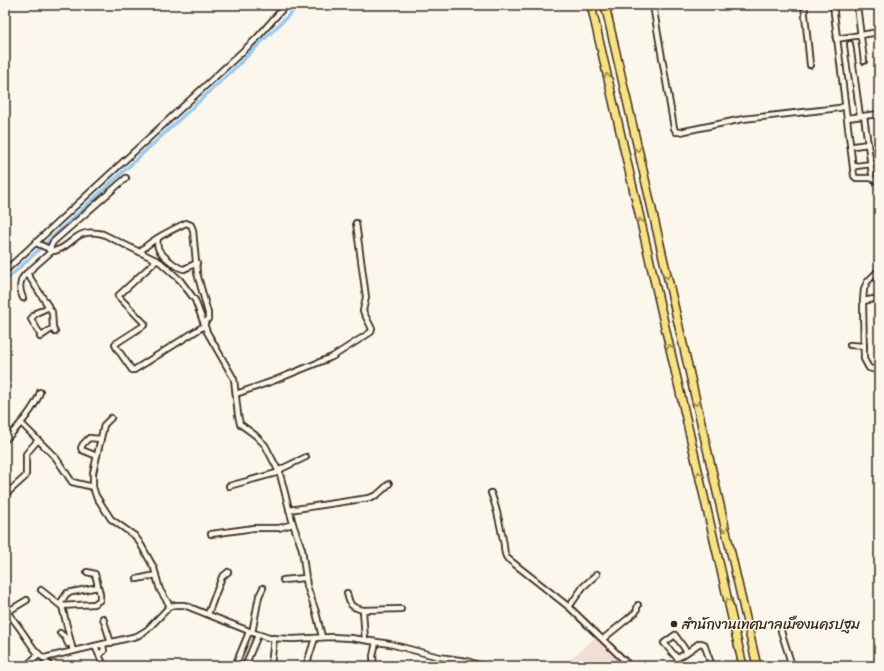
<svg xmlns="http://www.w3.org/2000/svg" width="884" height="671" viewBox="0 0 884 671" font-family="Sriracha,'Playpen Sans Thai',sans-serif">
<rect width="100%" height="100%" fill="#fbf7ec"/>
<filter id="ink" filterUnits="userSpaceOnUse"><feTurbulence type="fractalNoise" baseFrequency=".025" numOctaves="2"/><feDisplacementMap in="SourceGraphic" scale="8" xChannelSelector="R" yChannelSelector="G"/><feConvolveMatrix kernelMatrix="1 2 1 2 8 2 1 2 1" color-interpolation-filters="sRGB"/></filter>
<g filter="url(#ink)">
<polygon fill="#f2ded5" points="596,637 627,666 562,666"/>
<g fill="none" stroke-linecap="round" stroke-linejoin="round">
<polyline stroke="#98c9f4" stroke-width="3.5" points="5,281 235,68 294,10 297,5"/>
<defs>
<g id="minor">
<polyline points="653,5 674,128 676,132 680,132 743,119 839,108 845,106"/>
<polyline points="804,5 810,65"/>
<polyline points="833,5 854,176 856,178 871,178 879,182"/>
<polyline points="857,5 864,61"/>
<polyline points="836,39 879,32"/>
<polyline points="850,44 860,116"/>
<polyline points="864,116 872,174"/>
<polyline points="847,118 879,114"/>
<polyline points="854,146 868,144"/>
<polyline points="856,166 879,163"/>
<path d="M158 238C157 242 157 245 158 248 160 254 178 269 184 269L197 263"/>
<path d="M36 243 54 251C74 247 73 227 103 234L160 262 180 280 195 300 207 332 234 379 238 415 240 424 255 435 265 445 280 474 293 524 302 549 307 586 316 612 322 637"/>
<polyline points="49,250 53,242 126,178"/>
<polyline points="52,251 27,273 52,312 53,328 55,332"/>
<path d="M140 252C150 240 172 230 186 223L191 225 193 230 197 273 208 313V319L204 324"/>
<polyline points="157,260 118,296 145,324 143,326 115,344 116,347 132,370 134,370 204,326"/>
<polyline points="879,270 867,282 864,289 863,301 864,359 869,368 879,371"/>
<polyline points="5,271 256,39 286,5"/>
<path d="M23 298C19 289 19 279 27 273"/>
<polyline points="863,301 879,298"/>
<polyline points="41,336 31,319 36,313 49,307"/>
<polyline points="40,337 53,328"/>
<polyline points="850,345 864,346"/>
<polyline points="236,394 273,381 332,357 371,332 372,329 363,311 366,297 356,223"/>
<polyline points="21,423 56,458 72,482 93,487 96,496 111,519 135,536 140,543 154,568 160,590 170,606"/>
<path d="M5 440C17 429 36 407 40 392"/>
<polyline points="97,456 82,450 81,448 83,444 89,438 101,439"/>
<polyline points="279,470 306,457"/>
<polyline points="229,486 280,472"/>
<polyline points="93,487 93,473 104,425 111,418"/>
<path d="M491 493C497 508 500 524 503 540 505 546 503 553 507 558L569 607 630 666"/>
<polyline points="5,495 25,477 26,474 26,454 38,440"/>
<polyline points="289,510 369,498 377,495 389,484"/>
<polyline points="211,534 254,528 279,528 293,524"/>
<polyline points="137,579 156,575"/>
<polyline points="283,580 305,578"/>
<polyline points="41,590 61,606 94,604 100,600 100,594 95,574 87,572"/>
<path d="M347 593C350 606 351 607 363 610"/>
<polyline points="569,607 583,587 597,574"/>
<path d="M5 610C17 622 25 637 35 650 40 656 46 659 50 666"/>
<polyline points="7,612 27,600"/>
<polyline points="208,614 222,577 228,572"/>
<polyline points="103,618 111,643"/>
<polyline points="781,631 792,666"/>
<polyline points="60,633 65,637 68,644"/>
<polyline points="252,633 259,596 263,588"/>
<polyline points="603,639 636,612 638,605"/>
<polyline points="365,640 363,610 401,609"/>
<polyline points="95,646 104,666"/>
<polyline points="73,651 61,602 67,593 98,587"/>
<path d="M687 652 675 635 664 643 677 658C685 655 692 648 700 643L704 644 712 666"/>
<polyline points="99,654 104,651 103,645"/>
<polyline points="44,658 137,636 147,630 170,606 177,605 184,605 254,633 269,638 293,639 332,637 351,638 390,644 439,657 467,661 482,666"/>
<polyline points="26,666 39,654"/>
<polyline points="235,666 249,632"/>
<polyline points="245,666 258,635"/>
<polyline points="271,666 274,638"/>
<polyline points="306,666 315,638"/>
<polyline points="374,666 373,656 376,642"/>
</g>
<g id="highway">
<polyline points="591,5 743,666"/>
<polyline points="605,5 757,666"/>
</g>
</defs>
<use href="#minor" stroke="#3b2a1e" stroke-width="8"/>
<use href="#highway" stroke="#3b2a1e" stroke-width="10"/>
<use href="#minor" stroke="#fbf7ec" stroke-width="4.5"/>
<use href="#highway" stroke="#f8e281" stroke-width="7"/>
</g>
<defs><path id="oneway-chevron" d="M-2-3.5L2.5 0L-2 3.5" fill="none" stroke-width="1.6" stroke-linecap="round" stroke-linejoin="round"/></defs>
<g stroke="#9a8650">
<use href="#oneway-chevron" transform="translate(607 76) rotate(-103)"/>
<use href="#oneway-chevron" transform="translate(638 149) rotate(77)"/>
<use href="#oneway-chevron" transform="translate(640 221) rotate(-103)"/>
<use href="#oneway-chevron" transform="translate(667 276) rotate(77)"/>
<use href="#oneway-chevron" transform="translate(670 347) rotate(-103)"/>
<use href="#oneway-chevron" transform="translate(696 403) rotate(77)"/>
<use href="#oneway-chevron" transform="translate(699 474) rotate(-103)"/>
<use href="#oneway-chevron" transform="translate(725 529) rotate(77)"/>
<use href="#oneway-chevron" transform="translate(728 601) rotate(-103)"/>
</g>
</g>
<circle fill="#3b2a1e" stroke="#fbf7ec" stroke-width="1.5" cx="674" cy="624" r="4"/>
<g text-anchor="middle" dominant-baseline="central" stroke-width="3" stroke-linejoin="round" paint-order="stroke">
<g font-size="14" fill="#3b2a1e" stroke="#fbf7ec" text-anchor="start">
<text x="682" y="624">สำนักงานเทศบาลเมืองนครปฐม</text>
</g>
</g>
<rect width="884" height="671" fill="none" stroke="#fbf7ec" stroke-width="20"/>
<rect x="10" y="10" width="864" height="651" fill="none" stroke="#3b2a1e" stroke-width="1.5" filter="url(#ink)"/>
</svg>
